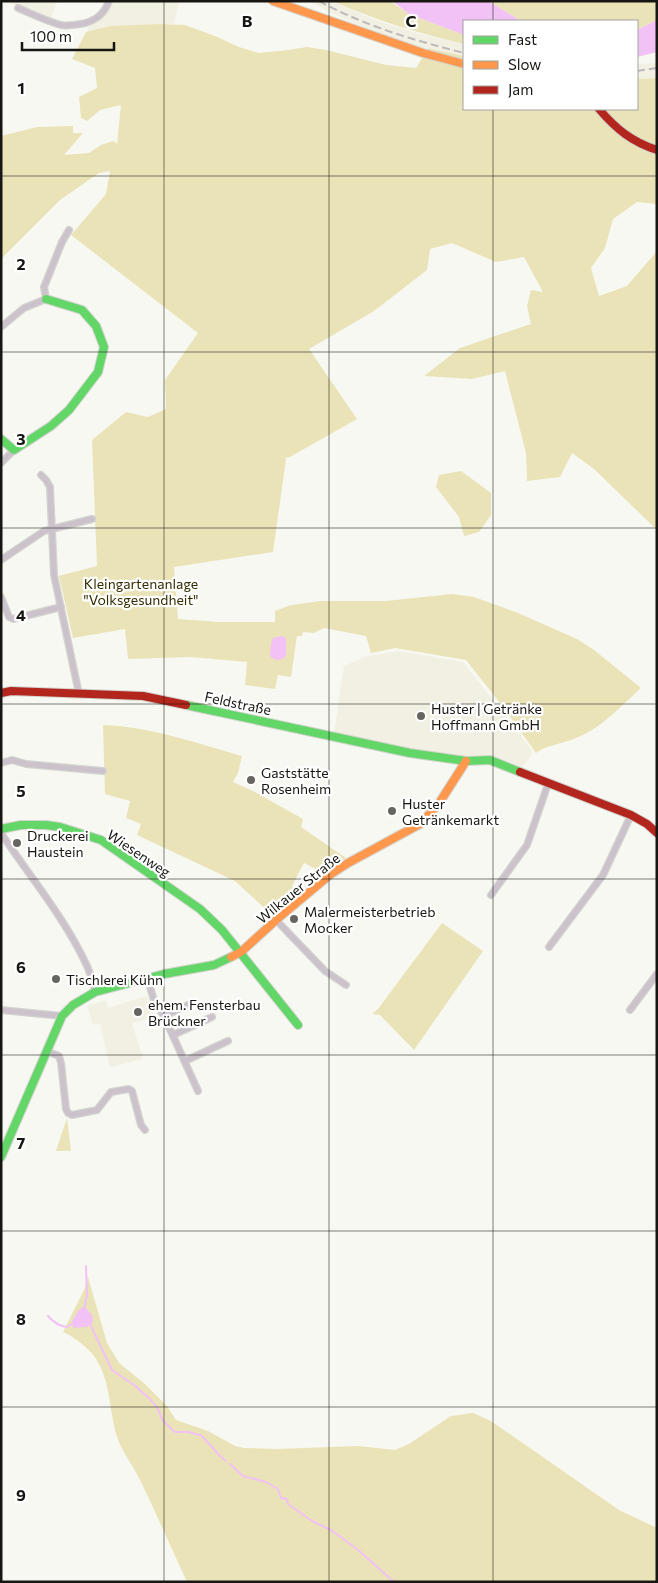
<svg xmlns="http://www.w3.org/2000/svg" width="658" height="1583" viewBox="0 0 658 1583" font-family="Commissioner,sans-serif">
<rect width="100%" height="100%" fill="#f8f8f2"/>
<g fill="#f1f0e2">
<polygon points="8,1 57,1 51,18 22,9"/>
<polygon points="109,1 179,1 174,24 110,26 86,32 92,22"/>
<polygon points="310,1 333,1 363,15 387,24 417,33 464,44 464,56 409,44 382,35 331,13"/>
<polygon points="657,63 657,78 637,79 637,64"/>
<polygon points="398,651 463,662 531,749 532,754 522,767 497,757 486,755 463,756 429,753 334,734 344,666 364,657"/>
<polygon points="147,996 154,1017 132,1023 143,1059 110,1067 100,1024 93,1025 87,1006 106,1000 108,1008"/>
</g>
<g fill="#eae3b7">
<path d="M333 1H390L409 14 464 35V44C419 33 376 21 333 1Z"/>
<polygon points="488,1 657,1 657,20 637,30 637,21 521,21"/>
<path d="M160 24 185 25 215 36 239 47 258 53 288 50 307 47 326 50 386 65 416 68 427 51V48L464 56V109H637V79L657 78V204L637 202 613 219 605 248 591 268 599 296 627 286 657 251V530L594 469 572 453 560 477 527 481 526 453 505 371 472 379 424 376 460 348 531 324 527 306 531 290 543 292 524 257 496 262 452 243 430 249 427 270 374 311 309 349 357 419 290 457 284 458 286 459 273 552 174 567 178 619 219 622H275V611L291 605 321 601H386L452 594 474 597 518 613 577 639 594 650 641 688C621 706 602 728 576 738 563 744 548 744 536 753L504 708 466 660 395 648 371 653 366 636 324 628 314 633 303 632 302 636H297L291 677 278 675 275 689 245 685 247 662 190 657 128 659 125 629 73 638 59 576 97 566 92 440 126 412 148 417 166 409 165 380 198 333 71 235 106 194 110 171 99 173 60 200 1 259V136L37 127 73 126V133H83L64 155 89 153 101 145 113 141 117 144 121 105 100 110 87 121 81 118 79 97 97 88 95 68 72 59 86 32 110 26Z"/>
<polygon points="461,471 491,493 491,515 479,532 464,536 459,517 436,487 439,475"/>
<path d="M103 725C152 727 196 743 242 756L238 773 233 782 253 791 303 819 301 827 346 858 324 873 304 863 292 886 300 893 273 916 235 881 137 835 141 824 126 818 130 801 105 794Z"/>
<polygon points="442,923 483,951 414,1050 380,1015 372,1014 378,1009"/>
<polygon points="67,1118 71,1151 56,1151"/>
<path d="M88 1277 107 1343 119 1363 145 1384 167 1406 176 1420 208 1431 235 1446 244 1448 277 1449 358 1446 395 1450 409 1444 451 1416 473 1413 491 1421 619 1510 657 1528V1582H187C171 1547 156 1513 139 1478 133 1466 124 1454 119 1442 109 1417 112 1389 99 1364 93 1351 76 1338 63 1332L85 1288Z"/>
</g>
<g fill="#f2c1f5">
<polygon points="392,1 488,1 521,21 464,21 464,35 409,14"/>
<polygon points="657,20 657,52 637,57 637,30"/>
<path d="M281 636 285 637 286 639V656C281 661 275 661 270 656L271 644 273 638Z"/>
<polygon points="84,1306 92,1315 93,1322 87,1327 73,1328 72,1321 78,1311"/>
</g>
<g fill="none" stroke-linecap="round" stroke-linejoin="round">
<g stroke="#f2c1f5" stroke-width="2">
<polyline points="84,1308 87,1296 86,1266"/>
<path d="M48 1316C53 1322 59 1326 67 1327L73 1323"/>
<polyline points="90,1324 112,1370 134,1385 150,1399 158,1409 163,1421 175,1432 189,1432 202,1436 220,1456 226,1461"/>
<polyline points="230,1464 243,1476 266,1482 278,1489 281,1498 287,1499 288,1504 312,1521 331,1530 357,1549 394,1582"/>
</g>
<defs>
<g id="street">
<path d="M18 8C32 14 46 21 61 25 65 26 69 25 73 25 90 24 103 18 109 1"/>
<polyline points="1,327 24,308 46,299 44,287 62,242 69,230"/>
<polyline points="1,463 14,450"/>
<polyline points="41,475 46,480 50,487 54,575 79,694"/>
<polyline points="1,560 44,531 92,519"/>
<polyline points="1,597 9,617 13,619 61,607"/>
<polyline points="1,763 12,760 26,764 103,771"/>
<path d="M1 833C30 877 65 918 87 966 91 974 93 984 95 992"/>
<polyline points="491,895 527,845 548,784"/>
<polyline points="276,920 325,971 346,985"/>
<polyline points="549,947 603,875 631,815"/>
<polyline points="148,979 154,1001 164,1016 198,1091"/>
<polyline points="1,1010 62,1016"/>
<polyline points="630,1010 657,974"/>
<polyline points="164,1016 195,1002"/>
<polyline points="173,1035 212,1017"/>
<polyline points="46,1051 59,1056 61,1063 66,1109 68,1113 72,1115 97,1110 111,1092 129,1089 132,1091 141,1125 145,1130"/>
<polyline points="185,1061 228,1041"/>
</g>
<g id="fast">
<polyline points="1,439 14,450 51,426 69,410 98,372 104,347 96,326 82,310 46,299"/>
<polyline points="186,705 410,753 466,761 490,760 520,772"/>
<polyline points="1,829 21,825 46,825 60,827 101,840 200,909 222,930 298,1025"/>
<polyline points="1,1157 62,1016 73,1005 95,992 164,974 214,965 231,957"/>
</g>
<g id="slow">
<polyline points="273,1 423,53 464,64"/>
<polyline points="231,957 241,952 276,920 331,874 348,863 420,824 438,805 466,761"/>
</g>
<g id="jam">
<path d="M599 109C616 129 632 142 657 150"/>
<polyline points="1,693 11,691 143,696 186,705"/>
<polyline points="520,772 631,815 647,824 657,833"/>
</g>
</defs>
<use href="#street" stroke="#d3d3cf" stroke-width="8"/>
<use href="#fast" stroke="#d3d3cf" stroke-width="10"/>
<use href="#slow" stroke="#d3d3cf" stroke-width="10"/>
<use href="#jam" stroke="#d3d3cf" stroke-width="10"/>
<use href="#street" stroke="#ccc2cc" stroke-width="5.5"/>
<use href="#fast" stroke="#63d668" stroke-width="8"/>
<use href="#slow" stroke="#ff974d" stroke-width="8"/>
<use href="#jam" stroke="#b3261e" stroke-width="8"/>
<g stroke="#bcb8bb" stroke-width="2" stroke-dasharray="8 4" stroke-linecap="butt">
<path d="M319 1C365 26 413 40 464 53"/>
<polyline points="637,71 657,68"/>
</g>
</g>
<path fill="none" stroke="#171612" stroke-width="1" stroke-opacity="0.55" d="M164 1V1582M329 1V1582M493 1V21M493 109V1582M1 176H657M1 352H657M1 528H657M1 704H657M1 879H657M1 1055H657M1 1231H657M1 1407H657"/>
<g fill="#666560" stroke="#fff" stroke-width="2">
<circle cx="421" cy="716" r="5"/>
<circle cx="251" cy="780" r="5"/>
<circle cx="392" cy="811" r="5"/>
<circle cx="17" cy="843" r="5"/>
<circle cx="294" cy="919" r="5"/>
<circle cx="56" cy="979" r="5"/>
<circle cx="138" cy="1012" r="5"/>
</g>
<g text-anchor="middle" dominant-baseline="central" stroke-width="4.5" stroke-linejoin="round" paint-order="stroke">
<g font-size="14" fill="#342d00" stroke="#fff">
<text x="141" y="583">Kleingartenanlage<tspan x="141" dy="16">"Volksgesundheit"</tspan></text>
</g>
<g font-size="14" fill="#171612" stroke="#fff">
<text transform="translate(238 703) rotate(12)">Feldstraße</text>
<text transform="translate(139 853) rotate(34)">Wiesenweg</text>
<text transform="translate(298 888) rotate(-39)">Wilkauer Straße</text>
</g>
<g font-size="14" fill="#171612" stroke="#fff" text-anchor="start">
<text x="431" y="708">Huster | Getränke<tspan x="431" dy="16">Hoffmann GmbH</tspan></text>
<text x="261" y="772">Gaststätte<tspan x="261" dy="16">Rosenheim</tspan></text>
<text x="402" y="803">Huster<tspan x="402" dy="16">Getränkemarkt</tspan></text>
<text x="27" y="835">Druckerei<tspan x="27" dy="16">Haustein</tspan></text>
<text x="304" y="911">Malermeisterbetrieb<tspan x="304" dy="16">Mocker</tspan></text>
<text x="66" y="979">Tischlerei Kühn</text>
<text x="148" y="1004">ehem. Fensterbau<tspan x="148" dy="16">Brückner</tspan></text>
</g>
</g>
<g font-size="16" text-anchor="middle" font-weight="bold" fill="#171612" stroke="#fff" stroke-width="4.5" stroke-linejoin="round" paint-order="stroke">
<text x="247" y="27">B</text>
<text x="411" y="27">C</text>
<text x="21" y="94">1</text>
<text x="21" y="270">2</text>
<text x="21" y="445">3</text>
<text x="21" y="621">4</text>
<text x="21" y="797">5</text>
<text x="21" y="973">6</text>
<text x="21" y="1149">7</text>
<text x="21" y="1325">8</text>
<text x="21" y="1501">9</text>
</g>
<rect width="658" height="1583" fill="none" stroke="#171612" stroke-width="5"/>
<rect x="463" y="20" width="175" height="90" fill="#ffffff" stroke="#a2a2a0"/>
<rect x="473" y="36" width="25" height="8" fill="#63d668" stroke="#a2a2a0"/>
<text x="508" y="45" font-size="15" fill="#171612">Fast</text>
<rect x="473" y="61" width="25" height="8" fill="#ff974d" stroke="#a2a2a0"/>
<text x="508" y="70" font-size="15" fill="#171612">Slow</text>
<rect x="473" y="86" width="25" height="8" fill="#b3261e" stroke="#a2a2a0"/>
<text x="508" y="95" font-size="15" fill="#171612">Jam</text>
<path d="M22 42v8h92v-8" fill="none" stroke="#171612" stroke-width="2.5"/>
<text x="30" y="42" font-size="15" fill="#171612" stroke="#ffffff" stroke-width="4" paint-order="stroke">100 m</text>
</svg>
